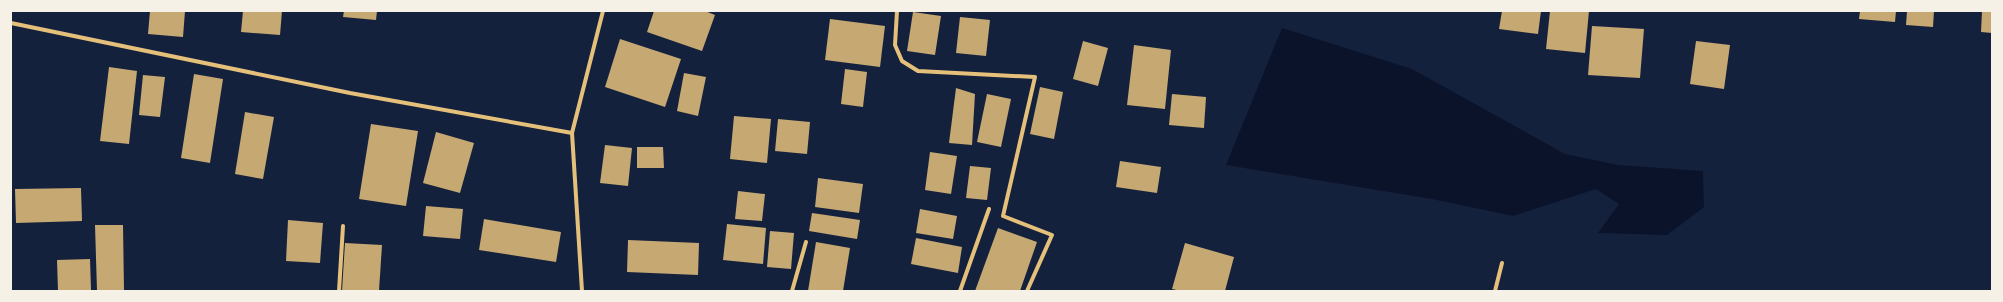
<svg xmlns="http://www.w3.org/2000/svg" width="2003" height="302" viewBox="0 0 2003 302" font-family="Quicksand,sans-serif">
<rect width="100%" height="100%" fill="#14213d"/>
<polygon fill="#0b132b" points="1282,28 1412,69 1565,154 1618,165 1703,171 1704,207 1667,235 1598,233 1619,204 1596,189 1513,216 1432,199 1226,165"/>
<g fill="#c6a872">
<polygon points="150,11 185,11 183,37 148,34"/>
<polygon points="243,11 282,11 280,35 241,32"/>
<polygon points="344,11 377,11 376,20 343,17"/>
<polygon points="654,11 705,11 715,15 702,51 647,32"/>
<polygon points="1502,11 1541,11 1538,34 1499,29"/>
<polygon points="1550,11 1589,11 1585,53 1546,49"/>
<polygon points="1860,11 1896,11 1895,22 1859,19"/>
<polygon points="1907,11 1934,11 1933,27 1906,25"/>
<polygon points="1982,11 1992,11 1992,33 1981,32"/>
<polygon points="913,12 941,16 935,55 907,51"/>
<polygon points="960,17 990,20 986,56 956,53"/>
<polygon points="830,19 885,26 880,67 825,60"/>
<polygon points="1592,26 1644,29 1640,78 1588,75"/>
<polygon points="620,39 681,59 665,107 605,87"/>
<polygon points="1083,41 1108,48 1098,86 1073,79"/>
<polygon points="1696,41 1730,45 1724,89 1690,84"/>
<polygon points="1134,45 1171,50 1165,109 1127,105"/>
<polygon points="109,67 137,71 129,144 100,141"/>
<polygon points="845,69 867,72 863,107 841,104"/>
<polygon points="684,73 706,77 698,116 677,111"/>
<polygon points="194,74 223,79 210,163 181,158"/>
<polygon points="143,75 165,77 160,117 139,115"/>
<polygon points="1040,87 1063,92 1054,139 1030,134"/>
<polygon points="956,88 975,94 972,145 949,143"/>
<polygon points="987,94 1011,99 1001,147 977,142"/>
<polygon points="1172,94 1206,97 1204,128 1169,125"/>
<polygon points="245,112 274,117 263,179 235,174"/>
<polygon points="734,116 771,119 767,163 730,159"/>
<polygon points="778,119 810,122 807,154 775,151"/>
<polygon points="371,124 418,131 406,206 359,199"/>
<polygon points="436,132 474,143 460,193 423,183"/>
<polygon points="605,145 632,148 628,186 600,183"/>
<polygon points="637,147 663,147 664,168 637,168"/>
<polygon points="930,152 957,156 951,194 925,190"/>
<polygon points="1120,161 1161,167 1157,193 1116,187"/>
<polygon points="970,166 991,168 987,200 966,198"/>
<polygon points="818,178 863,184 859,213 815,207"/>
<polygon points="81,188 82,221 16,223 15,189"/>
<polygon points="738,191 765,194 762,221 735,219"/>
<polygon points="426,206 463,209 460,239 423,236"/>
<polygon points="920,209 957,216 953,239 916,233"/>
<polygon points="812,213 860,220 857,239 809,231"/>
<polygon points="484,219 561,232 556,262 479,250"/>
<polygon points="288,220 323,223 320,263 286,261"/>
<polygon points="727,224 766,228 763,264 723,260"/>
<polygon points="95,225 123,225 124,291 97,291"/>
<polygon points="998,228 1037,242 1020,291 975,291"/>
<polygon points="770,231 794,233 791,269 767,267"/>
<polygon points="916,238 962,247 958,273 911,264"/>
<polygon points="628,240 699,243 698,275 627,272"/>
<polygon points="816,242 850,248 843,291 808,291"/>
<polygon points="345,243 382,245 379,291 342,291"/>
<polygon points="1185,243 1234,257 1225,291 1181,291 1172,289"/>
<polygon points="90,259 91,291 58,291 57,260"/>
</g>
<g fill="none" stroke-linecap="round" stroke-linejoin="round">
<g stroke="#e5c07b" stroke-width="4">
<polyline points="897,11 895,45 902,61 918,71 1035,77 1003,216 1052,235 1027,291"/>
<polyline points="11,23 350,93 572,133"/>
<polyline points="339,291 343,226"/>
<polyline points="582,291 572,133 603,11"/>
<polyline points="792,291 806,242"/>
<polyline points="960,291 989,209"/>
<polyline points="1495,291 1502,263"/>
</g>
</g>
<rect width="2003" height="302" fill="none" stroke="#f6f1e7" stroke-width="24"/>
</svg>
